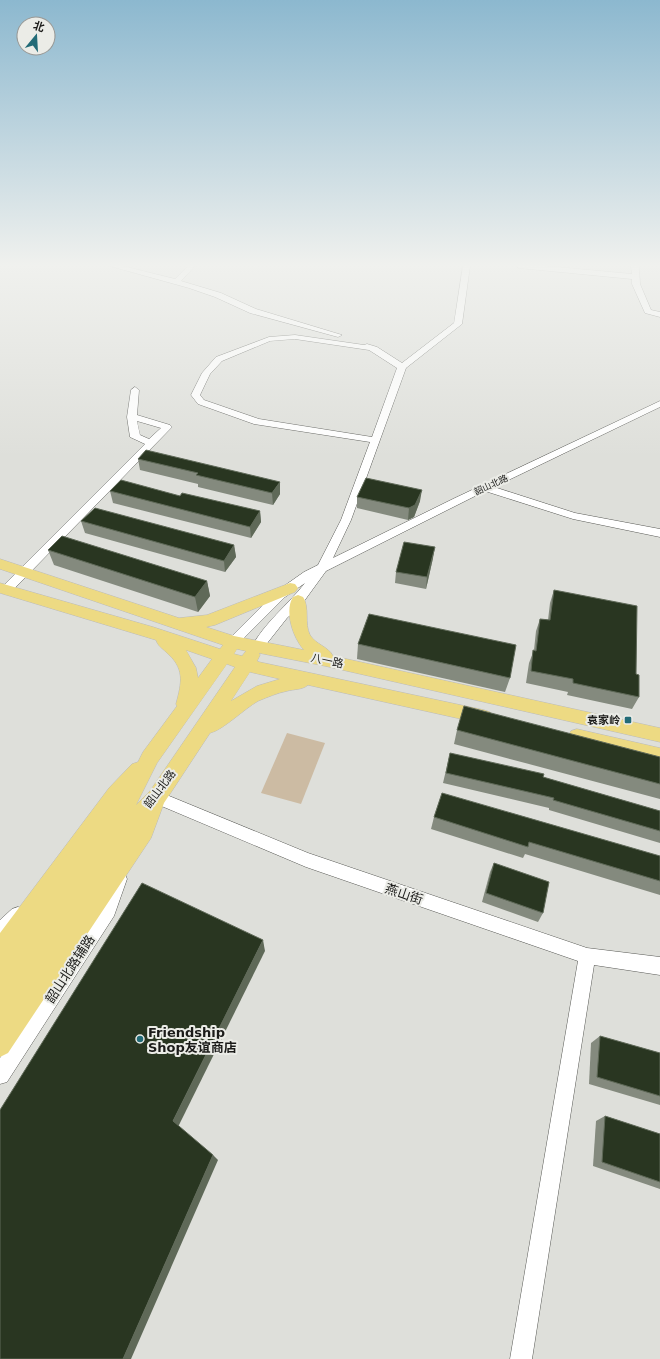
<svg xmlns="http://www.w3.org/2000/svg" width="660" height="1359" viewBox="0 0 660 1359" font-family="'DejaVu Sans','Noto Sans SC',sans-serif">
<rect width="100%" height="100%" fill="#dedfda"/>
<polygon fill="#ccbba3" points="287,733 325,743 301,804 261,793"/>
<g fill="none" stroke-linecap="round" stroke-linejoin="round">
<defs>
<g id="minor">
<polygon points="110,266 123,266 175,279 188,266 195,266 181,281 221,293 256,309 342,335 338,337 250,313 215,297 189,288"/>
<path d="M463 266H470L462 324 406 368 351 520 333 558 455 498 660 401V407L494 487 575 513 660 529V537L573 519 485 491 326 571 302 604 287 618 261 651H253L251 648C264 623 288 605 305 583L285 597 237 645H229L227 642 229 639 277 591 304 572 318 565 341 520 370 442 254 424 198 404 191 395 202 373 216 357 269 337 295 335 364 345 367 344 377 347 402 363 454 323ZM295 339 369 350 397 368 372 437 259 419 204 400 200 395 210 374 222 361 270 341Z"/>
<polygon points="516,266 546,266 632,274 631,266 639,266 640,284 651,310 660,312 660,317 645,313 632,284 632,279 519,268"/>
<path d="M135 387 139 390 137 415 170 425 172 427 10 593H2L0 590 2 587 145 444 130 437 127 417 131 390ZM137 421 161 428 149 439 140 435Z"/>
<polygon points="157,791 308,853 587,948 660,957 660,975 594,965 532,1359 510,1359 578,961 306,867 152,802 150,797 152,792"/>
<polygon points="119,871 125,874 127,879 114,916 7,1082 0,1084 0,1058 101,906 113,874"/>
<path d="M18 907 24 909 26 915C22 925 10 935 0 939V920L12 909Z"/>
</g>
<g id="major">
<path d="M0 559 179 618 207 615 290 583 295 584 298 588 295 592 215 625 206 627 234 636 304 650C293 638 284 611 293 597L298 595 303 597C310 608 304 623 310 635 315 644 329 647 333 656L660 728V742L325 666 259 653 260 655 257 661 259 662 484 710 490 712 493 717 490 722 484 724 308 685C302 690 294 689 287 691 277 693 268 697 258 701 244 709 223 730 210 733L164 803 151 838 8 1053 0 1057V933L109 788 132 764 138 762 143 752 177 706 176 704C182 682 185 668 166 652 162 648 158 646 156 640L0 593V583L153 627 220 649 223 645 0 569ZM237 649 246 651 242 656 234 654ZM186 650 212 659 198 678 196 668ZM227 664 235 667 150 791 136 805 157 763ZM250 672 280 679 257 686 231 701Z"/>
<polygon points="577,729 660,748 660,764 571,741 568,736 571,731"/>
</g>
</defs>
<use href="#minor" stroke="#595a56" stroke-width="1"/>
<use href="#major" stroke="#bbbbba" stroke-width="1"/>
<use href="#minor" fill="#fff" fill-rule="evenodd"/>
<use href="#major" fill="#edda83" fill-rule="evenodd"/>
</g>
<g fill="#848a7e">
<polygon points="146,450 280,494 273,505 198,487 198,484 140,470 138,459"/>
<polygon points="110,491 180,496 260,511 261,522 251,538 113,503"/>
<polygon points="357,497 420,501 414,517 408,520 357,508"/>
<polygon points="81,521 234,545 236,557 225,572 85,533"/>
<polygon points="48,550 207,581 210,596 198,612 54,565"/>
<polygon points="433,558 426,589 395,583 396,572"/>
<polygon points="554,590 636,674 639,697 632,709 567,695 568,692 526,683 529,663 534,650 536,631 540,619 548,620 550,603"/>
<polygon points="358,644 510,678 505,692 357,659"/>
<polygon points="457,730 660,757 660,799 454,744"/>
<polygon points="450,753 543,777 660,811 660,843 549,810 549,808 443,783"/>
<polygon points="434,817 660,856 660,895 525,854 523,858 431,829"/>
<polygon points="494,863 543,913 538,922 482,902 490,872"/>
<polygon points="600,1036 660,1053 660,1105 589,1084 591,1043"/>
<polygon points="605,1116 660,1134 660,1189 593,1166 596,1121"/>
</g>
<g fill="#5f6958">
<polygon points="280,482 280,494 273,505 272,493"/>
<polygon points="422,490 420,501 414,517 408,520 409,508"/>
<polygon points="260,511 261,522 251,538 250,527"/>
<polygon points="234,545 236,557 225,572 224,561"/>
<polygon points="435,547 433,558 426,589 427,577"/>
<polygon points="207,581 210,596 198,612 195,597"/>
<polygon points="263,940 265,951 178,1127 173,1121"/>
<polygon points="213,1155 218,1160 131,1359 123,1359"/>
</g>
<g fill="#293621" stroke="#5f6958">
<polygon points="146,450 280,482 272,493 196,475 198,473 138,459"/>
<polygon points="366,478 422,490 415,505 409,508 357,497"/>
<polygon points="121,480 180,496 182,493 260,511 250,527 110,491"/>
<polygon points="95,508 234,545 224,561 81,521"/>
<polygon points="62,536 207,581 195,597 48,550"/>
<polygon points="404,542 435,547 427,577 396,572"/>
<polygon points="554,590 637,606 636,674 639,675 639,697 573,683 573,679 531,671 533,650 536,651 540,619 550,620"/>
<polygon points="369,614 516,645 510,678 358,644"/>
<polygon points="464,706 660,757 660,784 457,730"/>
<polygon points="450,753 544,774 543,777 660,811 660,831 553,800 554,798 446,773"/>
<polygon points="442,793 660,856 660,881 529,842 528,847 434,817"/>
<polygon points="494,863 549,882 543,913 486,893"/>
<polygon points="142,883 263,940 173,1121 213,1155 123,1359 0,1359 0,1110"/>
<polygon points="600,1036 660,1053 660,1096 597,1077"/>
<polygon points="605,1116 660,1134 660,1182 602,1162"/>
</g>
<linearGradient id="sky" x2="0" y2="1"><stop stop-color="#8cb8cf"/><stop offset="0.58" stop-color="#f0f1ee"/><stop offset="1" stop-color="#f0f1ee" stop-opacity="0"/></linearGradient>
<rect width="660" height="457" fill="url(#sky)"/>
<g fill="#226b77" stroke="#ebece7" stroke-width="1.5">
<rect x="624" y="716" width="8" height="8" rx="2"/>
<circle cx="140" cy="1039" r="4"/>
</g>
<g text-anchor="middle" dominant-baseline="central" stroke-width="4" stroke-linejoin="round" paint-order="stroke">
<g font-size="9" fill="#1b1b19" stroke="#ebece7">
<text transform="translate(491 485) rotate(-25)">韶山北路</text>
</g>
<g font-size="11" fill="#1b1b19" stroke="#ebece7">
<text transform="translate(327 661) rotate(12)">八一路</text>
<text transform="translate(160 789) rotate(-53)">韶山北路</text>
</g>
<g font-size="11" font-weight="bold" fill="#1b1b19" stroke="#ebece7" text-anchor="end">
<text x="620" y="720">袁家岭</text>
</g>
<g font-size="13" fill="#1b1b19" stroke="#ebece7">
<text transform="translate(404 894) rotate(19)">燕山街</text>
<text transform="translate(70 969) rotate(-57)">韶山北路辅路</text>
</g>
<g font-size="13" font-weight="bold" fill="#1b1b19" stroke="#ebece7" text-anchor="start">
<text x="148" y="1032">Friendship<tspan x="148" dy="15">Shop友谊商店</tspan></text>
</g>
</g>
<g transform="translate(36 36) rotate(18)"><circle r="19" fill="#ebece7" stroke="#989895"/>
<path d="M0-3L7 15L0 10L-7 15Z" fill="#226b77"/>
<text y="-6" font-size="11" font-weight="bold" text-anchor="middle" fill="#1b1b19">北</text>
</g>
</svg>
